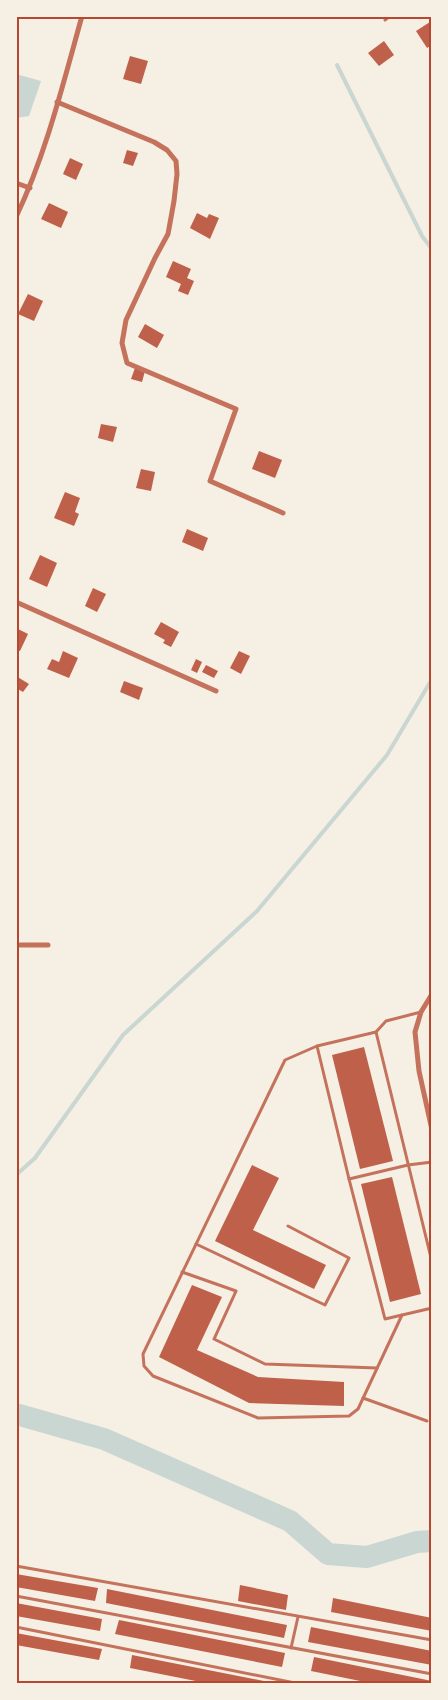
<svg xmlns="http://www.w3.org/2000/svg" width="448" height="1700" viewBox="0 0 448 1700" font-family="Arial,sans-serif">
<rect width="100%" height="100%" fill="#f6efe4"/>
<polygon fill="#c9d6d2" points="16,74 41,81 29,116 16,118"/>
<g fill="none" stroke-linecap="round" stroke-linejoin="round">
<g stroke="#c9d6d2" stroke-width="4">
<polyline points="337,65 422,236 432,249"/>
<polyline points="16,1175 35,1158 123,1035 257,911 387,755 432,679"/>
</g>
<polyline stroke="#c9d6d2" stroke-width="22" points="16,1414 104,1439 290,1521 328,1554 367,1557 417,1542 432,1541"/>
</g>
<g fill="#bf614a">
<polygon points="430,22 432,25 432,45 427,48 416,31"/>
<polygon points="384,41 394,55 379,66 368,53"/>
<polygon points="130,56 148,61 141,84 123,79"/>
<polygon points="127,150 138,153 133,166 123,163"/>
<polygon points="70,158 83,164 76,180 63,174"/>
<polygon points="49,203 68,212 61,228 41,219"/>
<polygon points="197,213 207,218 209,214 219,218 210,239 190,228"/>
<polygon points="173,261 191,269 187,278 194,281 188,295 178,291 181,284 166,277"/>
<polygon points="28,294 43,301 34,321 18,314"/>
<polygon points="145,324 164,335 157,348 138,337"/>
<polygon points="135,368 145,371 142,382 131,379"/>
<polygon points="101,424 117,427 113,442 98,438"/>
<polygon points="259,451 282,460 275,478 252,469"/>
<polygon points="141,469 155,472 151,491 136,488"/>
<polygon points="65,492 80,498 75,512 79,514 74,526 54,518"/>
<polygon points="187,529 208,538 203,551 182,542"/>
<polygon points="40,555 57,563 47,587 29,579"/>
<polygon points="93,588 106,594 97,612 85,606"/>
<polygon points="161,622 179,632 171,647 163,643 165,640 154,634"/>
<polygon points="16,628 28,634 20,651 16,650"/>
<polygon points="63,651 78,658 69,678 47,669 52,659 59,662"/>
<polygon points="239,651 250,656 241,674 230,668"/>
<polygon points="196,659 202,662 197,673 191,670"/>
<polygon points="206,665 218,671 214,678 202,672"/>
<polygon points="16,676 29,684 23,692 16,688"/>
<polygon points="124,681 143,688 139,700 120,692"/>
<polygon points="364,1047 393,1161 360,1169 332,1055"/>
<polygon points="252,1165 279,1178 253,1230 326,1265 314,1289 215,1241"/>
<polygon points="392,1177 421,1294 390,1302 361,1184"/>
<polygon points="192,1285 222,1297 197,1350 258,1377 344,1382 344,1406 249,1403 159,1357"/>
<polygon points="16,1574 98,1588 95,1601 16,1587"/>
<polygon points="240,1585 288,1595 286,1610 238,1601"/>
<polygon points="107,1589 287,1625 284,1638 106,1603"/>
<polygon points="333,1598 432,1618 432,1631 331,1612"/>
<polygon points="16,1603 102,1619 100,1631 16,1616"/>
<polygon points="119,1620 285,1653 282,1667 115,1634"/>
<polygon points="311,1627 432,1651 432,1665 308,1642"/>
<polygon points="16,1633 102,1649 99,1660 16,1645"/>
<polygon points="132,1655 274,1683 274,1684 211,1684 130,1668"/>
<polygon points="314,1657 432,1681 432,1684 375,1684 311,1671"/>
</g>
<g fill="none" stroke-linecap="round" stroke-linejoin="round">
<g stroke="#c5725c" stroke-width="3">
<polyline points="385,20 390,16"/>
<polyline points="376,1032 386,1021 421,1012"/>
<polyline points="317,1046 285,1060 143,1354 144,1366 153,1376 258,1418 349,1416 358,1409 402,1315"/>
<polyline points="432,1162 408,1165 349,1179 385,1319 432,1308"/>
<polyline points="349,1179 317,1046 376,1032 432,1262"/>
<polyline points="196,1244 325,1305 349,1258 288,1226"/>
<polyline points="182,1272 236,1291 214,1339 265,1364 377,1368"/>
<polyline points="363,1398 427,1421"/>
<polyline points="16,1566 432,1640"/>
<polyline points="16,1596 432,1674"/>
<polyline points="16,1627 300,1684"/>
<polyline points="291,1648 298,1617"/>
</g>
<g stroke="#c5725c" stroke-width="5">
<polyline points="57,102 154,142 167,150 176,161 177,174 174,201 168,234 155,258 126,320 122,343 127,363 236,409 210,481 283,513"/>
<polyline points="16,183 30,188"/>
<path d="M16 217C46 154 63 84 82 16"/>
<polyline points="16,602 216,691"/>
<polyline points="16,945 48,945"/>
<polyline points="432,994 421,1012 415,1032 419,1071 432,1130"/>
</g>
</g>
<rect width="448" height="1700" fill="none" stroke="#f6efe4" stroke-width="35"/>
<rect x="18" y="18" width="412" height="1664" fill="none" stroke="#b5482f" stroke-width="2"/>
</svg>
